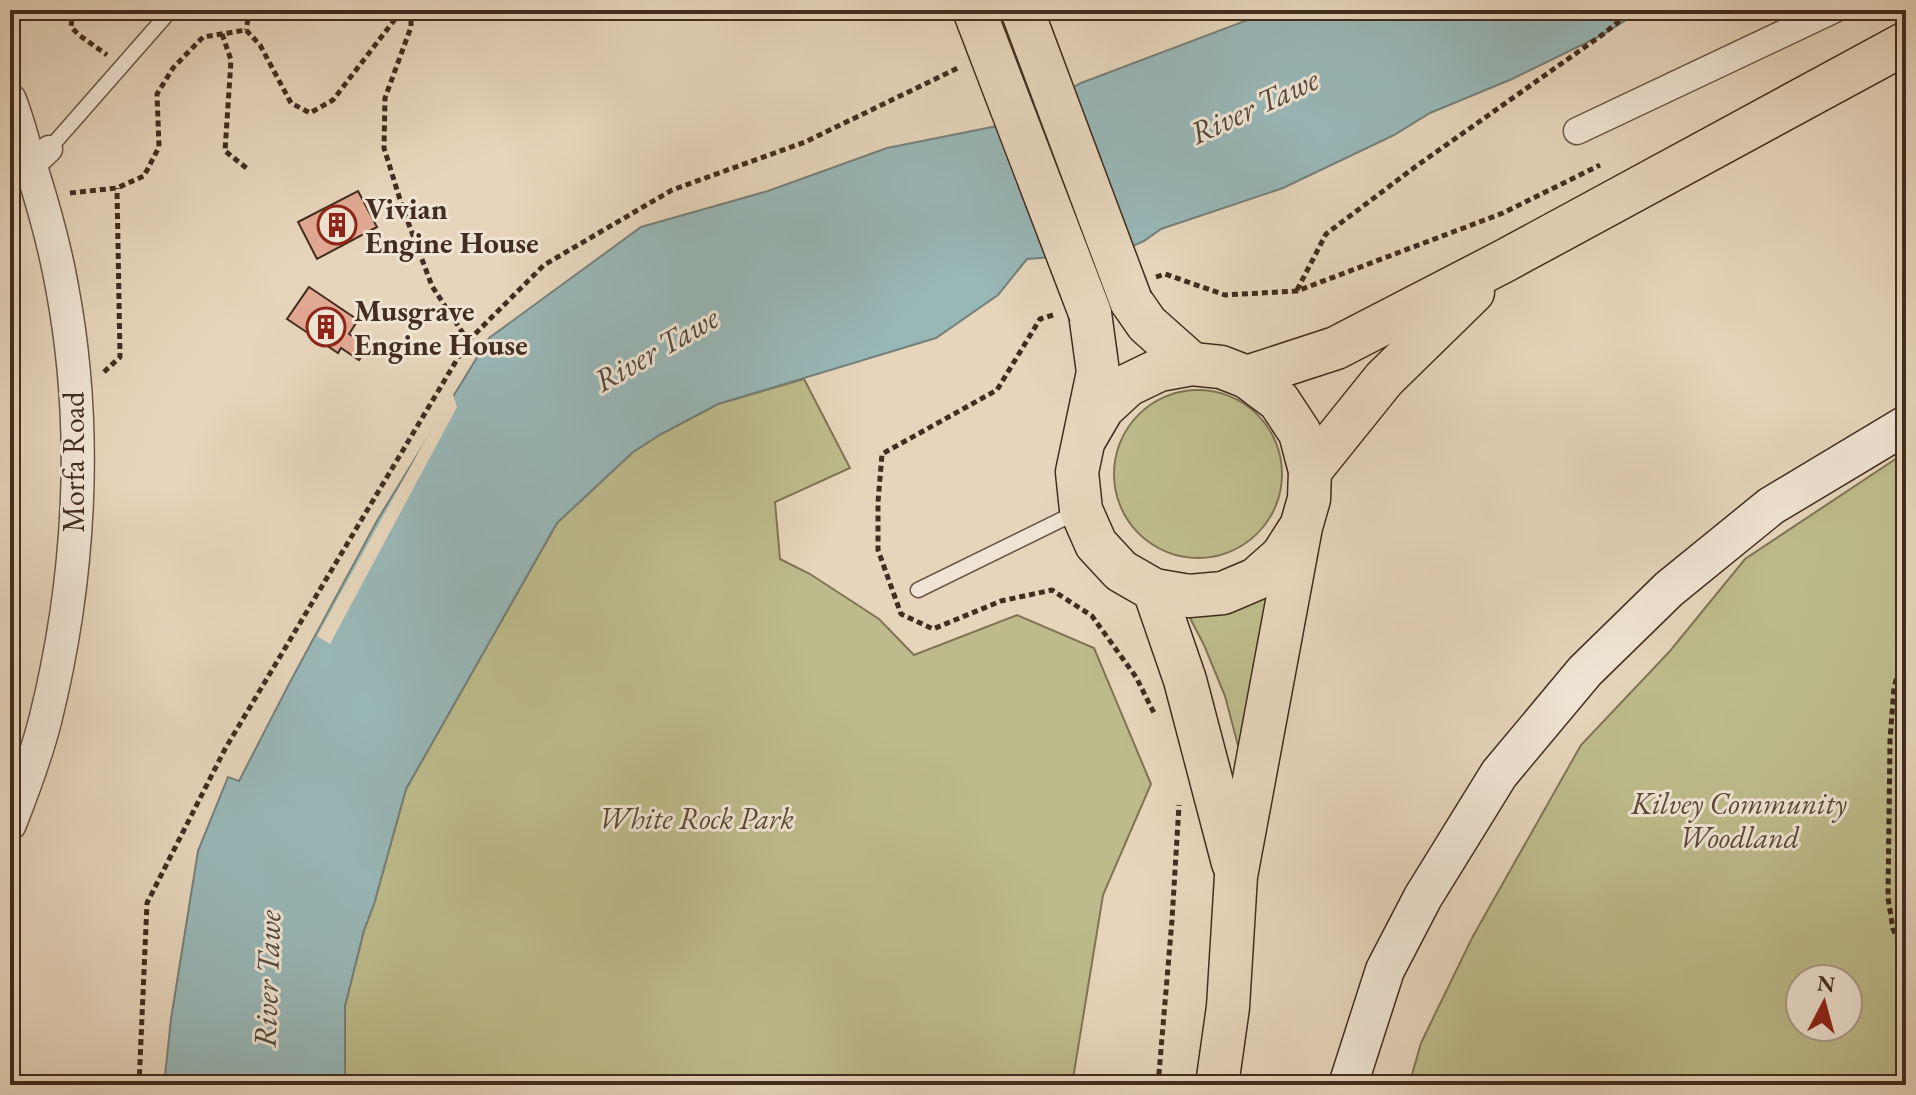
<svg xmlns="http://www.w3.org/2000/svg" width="1916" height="1095" viewBox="0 0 1916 1095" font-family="'EB Garamond',serif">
<rect width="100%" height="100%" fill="#e6d5bb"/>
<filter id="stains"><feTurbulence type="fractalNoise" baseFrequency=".0025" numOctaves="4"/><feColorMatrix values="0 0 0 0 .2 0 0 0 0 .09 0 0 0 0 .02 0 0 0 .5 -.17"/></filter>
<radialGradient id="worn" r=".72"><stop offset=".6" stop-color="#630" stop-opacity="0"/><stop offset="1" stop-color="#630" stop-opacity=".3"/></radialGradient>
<g fill="#bdbb8b" stroke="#807455" stroke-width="2" fill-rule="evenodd">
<polygon points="804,379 850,468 775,502 780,559 810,574 879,619 914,655 1017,615 1094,648 1151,784 1103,895 1072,1085 345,1085 345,1006 364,930 374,904 406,789 557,523 633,452 661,434 718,404"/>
<circle cx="1198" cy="474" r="84"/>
<path d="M1906 452V1085H1409L1421 1043 1472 938 1581 745 1670 651 1745 559ZM1848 979V1027H1800V979Z"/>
<polygon points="1268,590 1244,768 1225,696 1204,645 1189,616"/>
</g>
<polygon fill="#98b7b7" stroke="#76807a" stroke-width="2" points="1274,10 1642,10 1602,35 1512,79 1430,113 1394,135 1283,188 1161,229 1144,241 1123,250 1109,253 1027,259 998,295 936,338 718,404 661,434 633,452 557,523 406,789 374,904 364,930 345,1006 345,1085 164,1085 171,1019 198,851 228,777 239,781 289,684 378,519 489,338 641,227 768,191 887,148 1007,124 1081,83"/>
<polygon fill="#e6d5bb" points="452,391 457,407 330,644 317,636 433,426 431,425"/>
<g fill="#e1a993" stroke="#422d1f" stroke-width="2">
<polygon points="358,191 377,227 317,259 298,222"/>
<polygon points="309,287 358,320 349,334 368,346 359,360 341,348 338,353 287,319"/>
</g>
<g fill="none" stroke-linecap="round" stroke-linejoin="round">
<defs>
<g id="service">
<polyline points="49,149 171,10"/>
<polyline points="918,590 1077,512"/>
</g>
<g id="minor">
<polyline points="1577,131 1833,10"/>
<polyline points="10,174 31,166 49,149"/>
</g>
<path id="tertiary" d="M10 100C19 123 24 146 32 170 44 208 55 247 62 287 89 430 80 581 45 721 36 756 23 791 10 824"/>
<polyline id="secondary" points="1348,1085 1385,970 1423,897 1499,774 1585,671 1669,589 1771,506 1906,425"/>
<g id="primary">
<polyline points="1131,301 1147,324 1192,364"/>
<polyline points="1090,313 1098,372 1077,472 1081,510 1096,544 1121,571 1154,590 1189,596 1223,593 1256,579 1282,556 1298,531"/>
<polyline points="1247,377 1336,348 1506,260 1906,43"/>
<polyline points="1086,437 1103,408 1128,385 1159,370 1192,364 1221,367 1247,377 1279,401 1300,433 1310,471 1309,499 1301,527 1236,876 1228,1007 1217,1085"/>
<polyline points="1310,471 1384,379 1473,292"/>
<polyline points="1154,590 1185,680 1233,863"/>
</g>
</defs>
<use href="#service" stroke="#6b5746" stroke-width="17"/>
<use href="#minor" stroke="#6b5746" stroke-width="29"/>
<use href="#tertiary" stroke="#6b5746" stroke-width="35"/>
<use href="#secondary" stroke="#422d1f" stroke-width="41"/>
<use href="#primary" stroke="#422d1f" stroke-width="45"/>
<g stroke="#422d1f" stroke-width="5" stroke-dasharray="6 4" stroke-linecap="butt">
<polyline points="73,10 71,27 79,35 107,55"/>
<polyline points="244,10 248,19 246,30"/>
<polyline points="411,10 411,27 385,98 384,148 402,206 432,286 468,341"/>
<polyline points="1063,18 1079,10"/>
<polyline points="222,34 231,60 225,151 249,170"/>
<polyline points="70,193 117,188 144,176 159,147 157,94 173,68 203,37 246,30 260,45 291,103 310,113 333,100 402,10"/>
<polyline points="1156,277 1165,274 1225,295 1297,291 1503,213 1600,165"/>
<polyline points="1297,290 1326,234 1415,167 1602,35 1633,10"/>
<polyline points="1053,315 1040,319 997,390 882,454 878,502 878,550 901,614 933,629 1001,601 1052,590 1092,616 1136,677 1155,715"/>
<polyline points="104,372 120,357 117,188"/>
<polyline points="1906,640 1894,688 1890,740 1888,898 1893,929 1906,958"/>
<polyline points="139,1085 147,903 225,749 468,341 544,265 672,190 805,142 960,67"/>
<polyline points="1158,1085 1172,920 1179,805"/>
</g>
<use href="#service" stroke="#efe4d3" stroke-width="14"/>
<use href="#minor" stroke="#efe4d3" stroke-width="26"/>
<use href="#tertiary" stroke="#efe4d3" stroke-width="32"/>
<use href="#secondary" stroke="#efe4d3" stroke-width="38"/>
<use href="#primary" stroke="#e6d5bb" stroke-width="42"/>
<defs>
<g id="primary-bridge">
<polyline points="974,10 1090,313"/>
<polyline points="1022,10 1131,301"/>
</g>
</defs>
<use href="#primary-bridge" stroke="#422d1f" stroke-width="45" stroke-linecap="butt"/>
<use href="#primary-bridge" stroke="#e6d5bb" stroke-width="42"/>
</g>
<defs>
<symbol id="building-ring" viewBox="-11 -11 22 22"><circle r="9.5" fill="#efe4d3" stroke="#8f2418" stroke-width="1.5"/><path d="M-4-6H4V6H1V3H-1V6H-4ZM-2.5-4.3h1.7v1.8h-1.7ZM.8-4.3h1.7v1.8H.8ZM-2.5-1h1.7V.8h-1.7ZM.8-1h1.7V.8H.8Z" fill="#8f2418"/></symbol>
</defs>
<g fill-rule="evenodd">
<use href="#building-ring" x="315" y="203" width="44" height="44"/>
<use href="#building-ring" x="304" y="305" width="44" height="44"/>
</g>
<g text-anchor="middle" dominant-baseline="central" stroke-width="6" stroke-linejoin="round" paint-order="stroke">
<g font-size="30" font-weight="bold" fill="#422d1f" stroke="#efe4d3" text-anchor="start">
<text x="365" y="208">Vivian<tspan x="365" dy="34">Engine House</tspan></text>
<text x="354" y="310">Musgrave<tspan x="354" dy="34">Engine House</tspan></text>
</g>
<g font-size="30" fill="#422d1f" stroke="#efe4d3">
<text transform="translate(73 462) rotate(-90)">Morfa Road</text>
</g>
<g font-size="30" font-style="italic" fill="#5b4935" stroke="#efe4d3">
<text x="1739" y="803">Kilvey Community<tspan x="1739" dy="34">Woodland</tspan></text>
<text x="696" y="818">White Rock Park</text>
</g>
<g font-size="32" font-style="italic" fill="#53493d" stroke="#efe4d3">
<text transform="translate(1254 106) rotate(-25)">River Tawe</text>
<text transform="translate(656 349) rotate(-30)">River Tawe</text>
<text transform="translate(267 979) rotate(-88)">River Tawe</text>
</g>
</g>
<rect width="1916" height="1095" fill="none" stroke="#e6d5bb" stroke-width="40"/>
<rect x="12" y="12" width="1892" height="1071" fill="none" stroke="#422d1f" stroke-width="4"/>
<rect x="20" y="20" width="1876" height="1055" fill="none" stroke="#422d1f" stroke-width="2"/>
<g transform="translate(1824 1003) rotate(6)"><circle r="38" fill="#efe4d3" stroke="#aa9b8b" stroke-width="2"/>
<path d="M0-6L14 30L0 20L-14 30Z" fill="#8f2418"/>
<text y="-12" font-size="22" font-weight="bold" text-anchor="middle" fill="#422d1f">N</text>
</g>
<rect width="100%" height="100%" filter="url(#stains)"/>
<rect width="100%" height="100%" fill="url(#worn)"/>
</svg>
